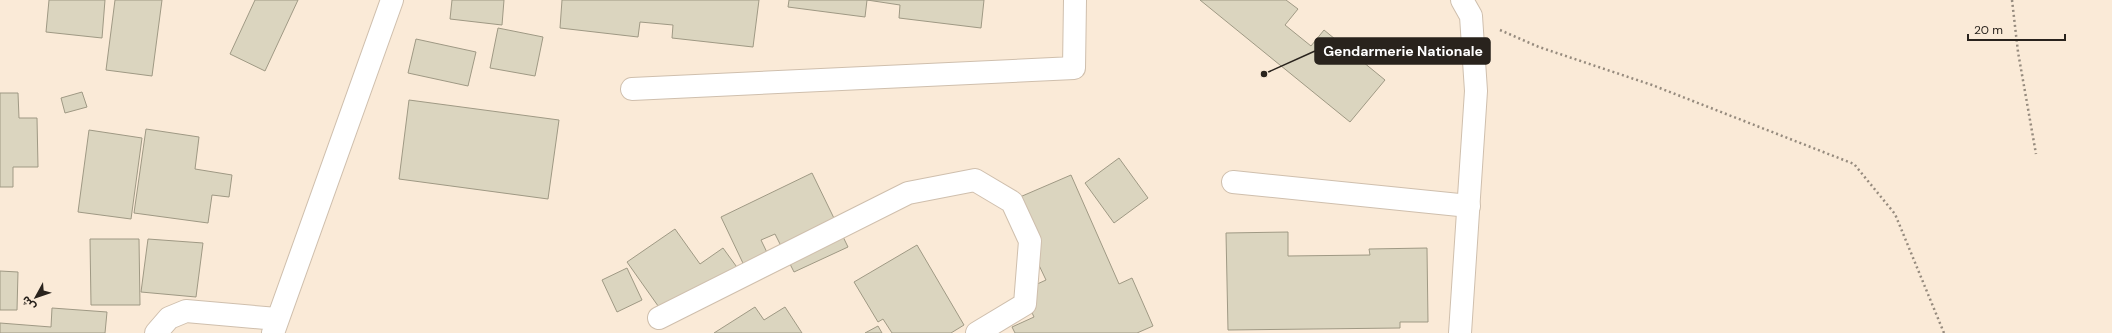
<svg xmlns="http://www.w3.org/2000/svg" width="2112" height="333" viewBox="0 0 2112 333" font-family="'DM Sans','Noto Sans Arabic',sans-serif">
<rect width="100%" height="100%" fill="#faead7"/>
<g fill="#dbd5bf" stroke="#9f9984">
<polygon points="49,0 105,0 102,38 46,32"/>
<polygon points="115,0 162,0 152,76 106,70"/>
<polygon points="255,0 298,0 265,71 230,54"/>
<polygon points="452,0 504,0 502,25 450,19"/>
<polygon points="562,0 759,0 753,47 672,38 673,25 640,22 638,37 560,28"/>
<polygon points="789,0 984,0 981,28 899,18 900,5 867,0 865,17 788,7"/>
<polygon points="1200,0 1286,0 1298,9 1285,25 1311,46 1324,30 1385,80 1350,122"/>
<polygon points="498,28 543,37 535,76 490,68"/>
<polygon points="416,39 476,52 468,86 408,73"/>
<polygon points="82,92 87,107 65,113 61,98"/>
<polygon points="0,93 18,93 19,118 37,118 38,167 13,167 13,187 0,187"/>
<polygon points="409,100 559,120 548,199 399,179"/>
<polygon points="146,129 199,137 195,169 232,175 229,197 212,195 208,223 134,213"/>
<polygon points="89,130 142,138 131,219 78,212"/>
<polygon points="1119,158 1148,198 1114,223 1085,183"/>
<polygon points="812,173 848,247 794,272 775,234 761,240 775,269 751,280 721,217"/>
<polygon points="1071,175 1119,284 1132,278 1153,326 1137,333 1015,333 1012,327 1034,317 1022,291 1046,280 1028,242 1006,203"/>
<polygon points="675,229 700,264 723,248 739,270 668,320 627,262"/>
<polygon points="1288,232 1288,256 1370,255 1369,249 1427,248 1428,322 1400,322 1400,328 1228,330 1226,233"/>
<polygon points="90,239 139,239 140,305 91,305"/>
<polygon points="148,239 203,243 196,297 141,292"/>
<polygon points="917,245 964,325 951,333 892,333 883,319 878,322 854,282"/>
<polygon points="627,268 642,300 617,312 602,280"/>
<polygon points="0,271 18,272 17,310 0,310"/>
<polygon points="755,307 764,320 785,307 802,333 714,333"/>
<polygon points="52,308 107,312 105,333 0,333 0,323 51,327"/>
<polygon points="878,326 882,333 865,333"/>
</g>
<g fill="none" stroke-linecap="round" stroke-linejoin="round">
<defs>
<g id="minor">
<polyline points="632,89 1074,68 1075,0"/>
<polyline points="1233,182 1469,206"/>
<polyline points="659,318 908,193 975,180 1012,202 1030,241 1025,304 977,333"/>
<polyline points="156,333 169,318 186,311 277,319"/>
<polyline points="1460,333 1476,91 1471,16 1462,0"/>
</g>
<polyline id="tertiary" points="273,333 392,0"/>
</defs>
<use href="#minor" stroke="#cfbfad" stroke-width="24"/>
<use href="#tertiary" stroke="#cfbfad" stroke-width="24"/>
<g stroke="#968b7e" stroke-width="2.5" stroke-dasharray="2 3" stroke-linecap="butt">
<polyline points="2012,0 2018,52 2036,154"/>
<polyline points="1500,30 1539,47 1652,85 1854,164 1895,214 1944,333"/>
</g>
<use href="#minor" stroke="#fff" stroke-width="22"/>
<use href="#tertiary" stroke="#fff" stroke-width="22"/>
</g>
<path fill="none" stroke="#29231d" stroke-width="1.5" d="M1264 74L1315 51"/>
<circle fill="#29231d" stroke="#faead7" stroke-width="1.5" cx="1264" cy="74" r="4"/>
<rect fill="#29231d" stroke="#29231d" stroke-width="1.5" x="1315" y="38" width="175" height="26" rx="4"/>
<g font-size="14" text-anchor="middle" font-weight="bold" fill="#fff">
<text x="1403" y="56">Gendarmerie Nationale</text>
</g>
<g transform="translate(36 297) rotate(230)" stroke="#faead7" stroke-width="3" paint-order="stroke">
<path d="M0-3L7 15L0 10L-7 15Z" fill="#29231d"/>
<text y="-6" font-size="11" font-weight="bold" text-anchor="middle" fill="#29231d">ش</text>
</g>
<path d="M1968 34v6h97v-6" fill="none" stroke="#29231d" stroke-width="2"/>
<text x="1974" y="34" font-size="12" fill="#29231d" stroke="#faead7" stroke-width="3" paint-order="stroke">20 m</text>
</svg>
